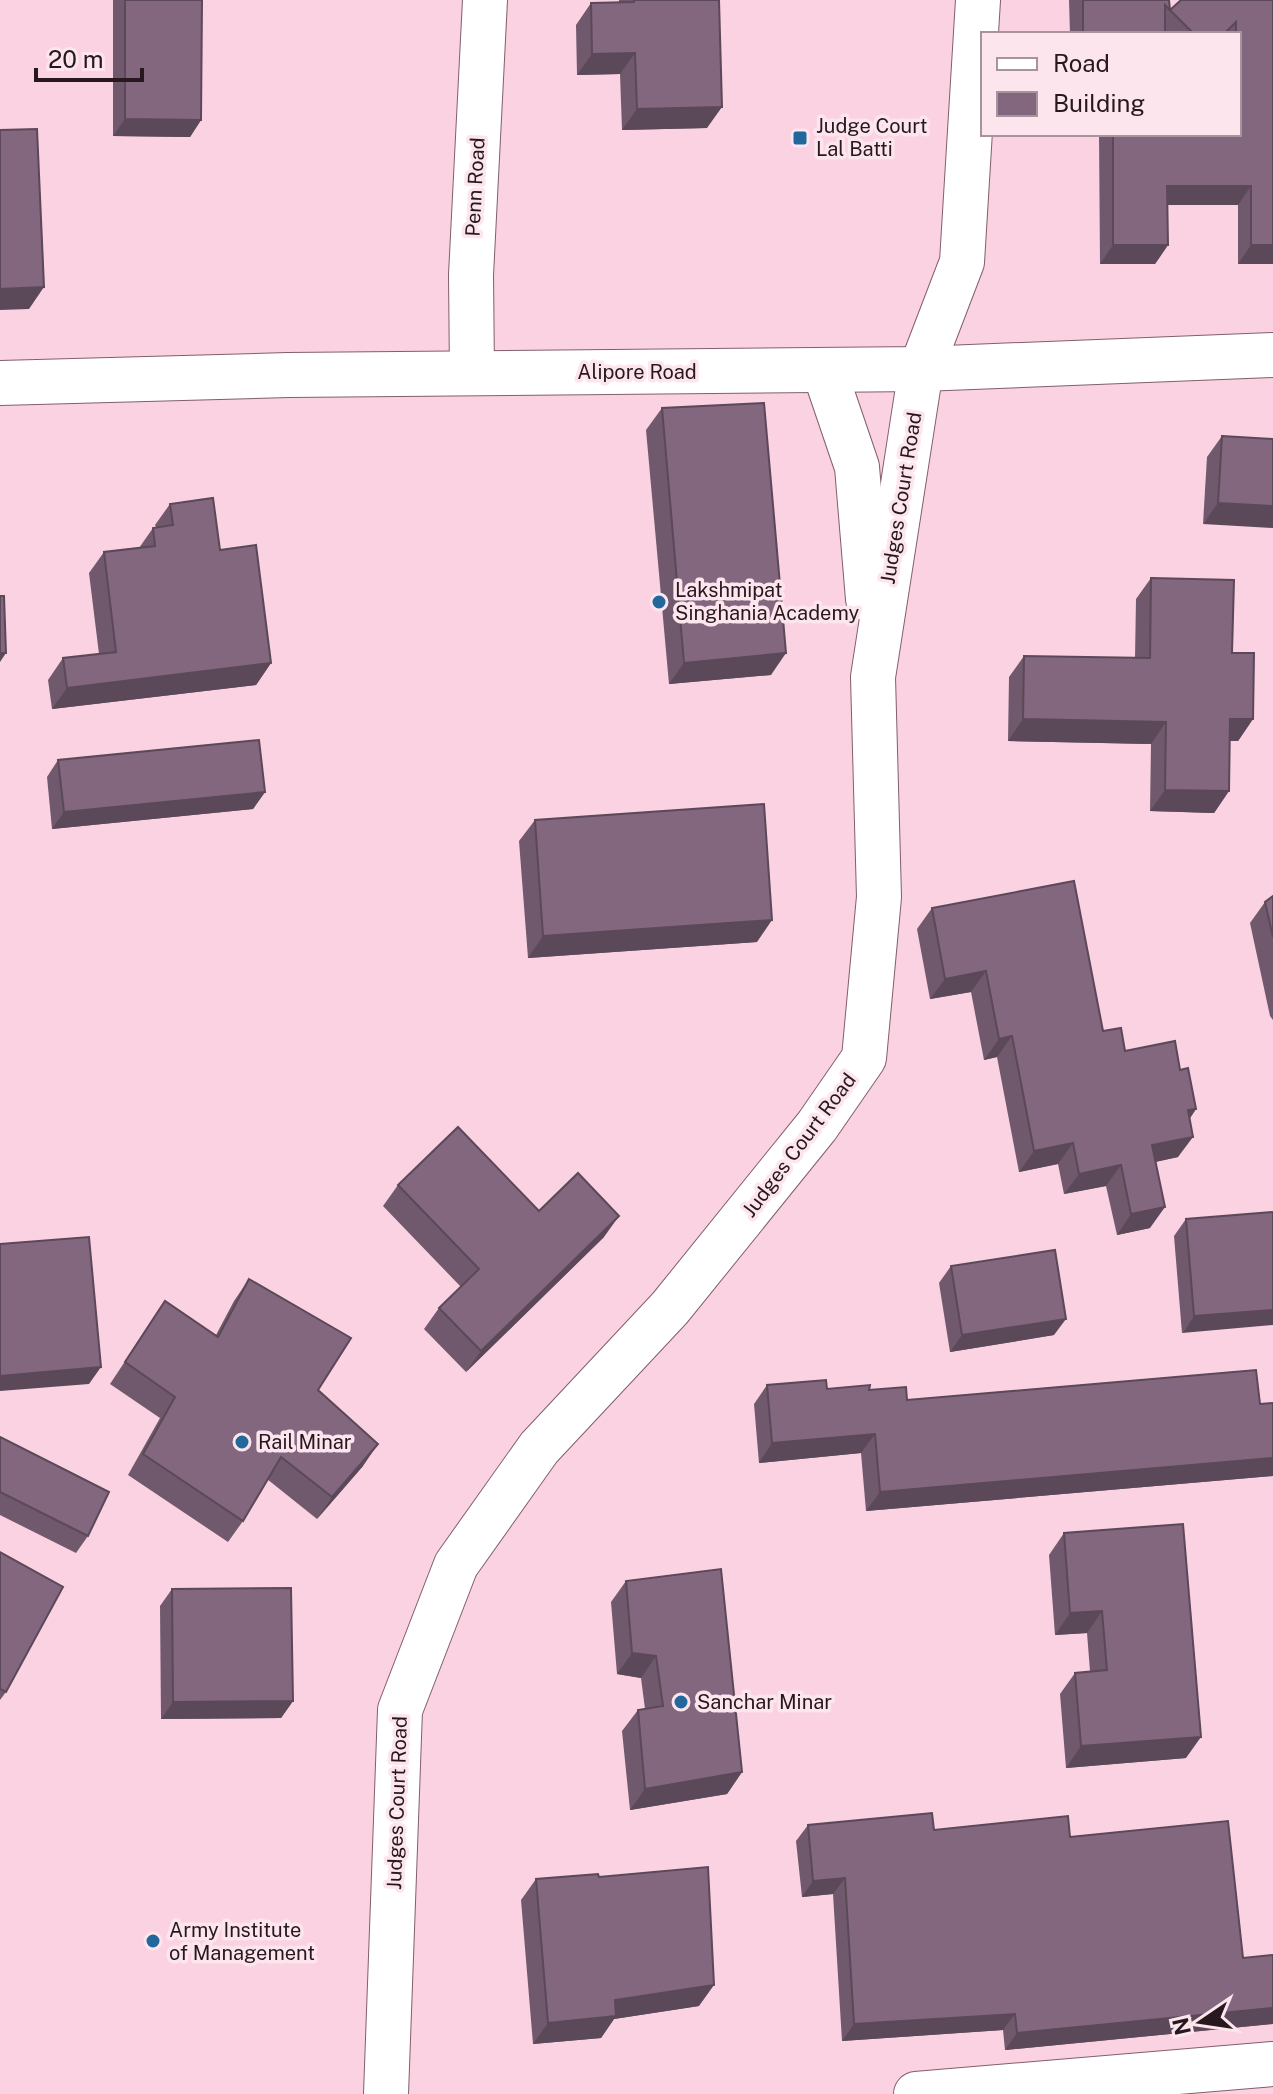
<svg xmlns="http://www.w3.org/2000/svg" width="1273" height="2094" viewBox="0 0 1273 2094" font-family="'Public Sans',sans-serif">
<rect width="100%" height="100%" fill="#fad2e2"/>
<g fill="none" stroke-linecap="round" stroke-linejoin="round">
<defs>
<polyline id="minor" points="472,373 471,275 485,0"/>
<g id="major">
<polyline points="921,369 962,262 978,0"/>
<polyline points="916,2094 1273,2064"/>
</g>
<g id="highway">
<polyline points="824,370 857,467 868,599"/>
<polyline points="0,383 288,375 921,369 1273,355"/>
<polyline points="386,2094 400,1710 456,1565 539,1448 670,1308 817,1126 864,1058 879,897 873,677 921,369"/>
</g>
</defs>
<use href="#minor" stroke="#815f6d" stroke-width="46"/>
<use href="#major" stroke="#815f6d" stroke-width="46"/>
<use href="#highway" stroke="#815f6d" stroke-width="46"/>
<use href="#minor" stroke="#fff" stroke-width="44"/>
<use href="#major" stroke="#fff" stroke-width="44"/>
<use href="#highway" stroke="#fff" stroke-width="44"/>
</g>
<g fill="#70596c">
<polygon points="113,0 202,0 201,120 190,137 113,136"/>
<polygon points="619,0 719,0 707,128 622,130 620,74 577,75 576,25 591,3 619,3"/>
<polygon points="1069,0 1169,0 1170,10 1165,18 1170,10 1273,0 1273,264 1238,264 1238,205 1167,205 1168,245 1155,264 1100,264 1099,134 1239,134 1239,34 1070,34"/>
<polygon points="662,408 771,675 669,684 646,430"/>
<polygon points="1222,436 1273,439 1203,524 1207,457"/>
<polygon points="170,504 220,550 271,663 256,685 52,709 48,680 63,658 99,654 89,573 104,552 139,548 153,528 156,527 155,525"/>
<polygon points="1151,578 1232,653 1253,719 1238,741 1230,741 1229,791 1214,813 1150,811 1151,744 1008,741 1009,677 1024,656 1135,658 1136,599"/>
<polygon points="58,760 265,792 253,809 52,829 47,777"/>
<polygon points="535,820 757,942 528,958 519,841"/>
<polygon points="1273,896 1273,1020 1270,1016 1250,923 1265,902"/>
<polygon points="932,908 1103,1031 1125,1051 1180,1070 1196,1109 1190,1118 1178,1157 1155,1162 1150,1228 1117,1235 1106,1186 1064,1194 1058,1164 1019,1172 997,1057 984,1060 971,992 930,999 917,929"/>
<polygon points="398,1185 539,1211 604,1237 466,1372 424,1329 439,1308 461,1287 383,1206"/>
<polygon points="1273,1212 1182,1333 1174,1236 1186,1219"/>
<polygon points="951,1266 1054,1335 950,1352 939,1283"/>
<polygon points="249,1279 363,1466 317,1519 267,1479 243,1521 228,1542 128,1475 160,1418 110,1384 165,1301 216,1335 234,1301"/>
<polygon points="767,1385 827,1389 869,1390 907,1400 1260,1404 1273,1403 1273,1476 866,1511 861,1453 759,1463 754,1404"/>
<polygon points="0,1437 88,1536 76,1553 0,1515"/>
<polygon points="1064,1533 1186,1758 1066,1768 1060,1694 1075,1673 1090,1671 1087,1633 1055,1635 1049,1555"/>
<polygon points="0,1552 6,1692 0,1700"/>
<polygon points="626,1581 742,1772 727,1794 630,1810 622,1731 638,1710 645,1709 641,1678 617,1674 611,1602"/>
<polygon points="172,1589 293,1701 281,1718 161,1719 160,1606"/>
<polygon points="808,1825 1070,1837 1243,1958 1273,1955 1273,2024 1005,2050 1003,2030 842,2041 833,1894 802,1897 796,1841"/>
<polygon points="599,1877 699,2006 614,2019 601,2038 533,2044 521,1900 536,1879"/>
</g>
<g fill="#5b4858">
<polygon points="635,53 620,74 577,75 592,54"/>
<polygon points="722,107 707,128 622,130 637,109"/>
<polygon points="125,119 201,120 190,137 113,136"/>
<polygon points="1167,186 1251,186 1238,205 1154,205"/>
<polygon points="1113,245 1168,245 1155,264 1100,264"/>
<polygon points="1251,245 1273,245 1273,264 1238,264"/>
<polygon points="44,287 29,309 0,310 0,289"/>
<polygon points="1218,503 1273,506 1273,528 1203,524"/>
<polygon points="0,653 6,653 0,662"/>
<polygon points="786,653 771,675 669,684 684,663"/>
<polygon points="271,663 256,685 52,709 67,688"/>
<polygon points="1023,719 1166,722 1151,744 1008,741"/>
<polygon points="1230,719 1253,719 1238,741 1215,740"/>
<polygon points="1165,790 1229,791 1214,813 1150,811"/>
<polygon points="265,792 253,809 52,829 64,812"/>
<polygon points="772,920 757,942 528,958 543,936"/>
<polygon points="986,971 971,992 930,999 945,979"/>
<polygon points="1012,1036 997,1057 984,1060 999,1039"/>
<polygon points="1196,1109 1182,1130 1188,1110"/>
<polygon points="1193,1137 1178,1157 1137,1166 1152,1145"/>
<polygon points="1073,1143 1058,1164 1019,1172 1034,1151"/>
<polygon points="1121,1165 1106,1186 1064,1194 1079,1174"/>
<polygon points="1165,1207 1150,1228 1117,1235 1131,1214"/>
<polygon points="619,1216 604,1237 466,1372 481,1351"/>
<polygon points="1273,1310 1273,1325 1182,1333 1194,1316"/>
<polygon points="1066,1319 1054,1335 950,1352 962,1335"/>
<polygon points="101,1367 89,1384 0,1391 0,1376"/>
<polygon points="875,1434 861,1453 759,1463 772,1443"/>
<polygon points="378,1444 363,1466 317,1519 332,1497"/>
<polygon points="1273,1458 1273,1476 866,1511 880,1492"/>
<polygon points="1102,1611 1087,1633 1055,1635 1070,1613"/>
<polygon points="632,1653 656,1656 641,1678 617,1674"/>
<polygon points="293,1701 281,1718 161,1719 173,1702"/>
<polygon points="1201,1737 1186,1758 1066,1768 1081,1746"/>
<polygon points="742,1772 727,1794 630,1810 645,1789"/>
<polygon points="845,1878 833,1894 802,1897 813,1881"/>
<polygon points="714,1985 699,2006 614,2019 601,2038 533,2044 548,2023 615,2000"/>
<polygon points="1273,2008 1273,2024 1005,2050 1017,2033"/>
<polygon points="1015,2014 1003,2030 842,2041 854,2024"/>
</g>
<g fill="#82677e" stroke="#5b4858" stroke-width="2">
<polygon points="125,0 202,0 201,120 125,119"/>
<polygon points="634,0 719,0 722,107 637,109 635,53 592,54 591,3 634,2"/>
<polygon points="1083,0 1169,0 1170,10 1165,5 1165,34 1083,34"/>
<polygon points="1181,0 1273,0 1273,245 1251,245 1251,186 1167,186 1168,245 1113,245 1113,134 1239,134 1239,34 1236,34 1236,22 1224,34 1194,34 1170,10"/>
<polygon points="37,129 44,287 0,289 0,130"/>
<polygon points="764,403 786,653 684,663 662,408"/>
<polygon points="1222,436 1273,439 1273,506 1218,503"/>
<polygon points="213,498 220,550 256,545 271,663 67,688 63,658 116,652 104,552 155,546 153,528 173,525 170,504"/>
<polygon points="1151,578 1234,580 1232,653 1254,653 1253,719 1230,719 1229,791 1165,790 1166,722 1023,719 1024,656 1150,658"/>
<polygon points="0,596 4,596 6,653 0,653"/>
<polygon points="259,740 265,792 64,812 58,760"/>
<polygon points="764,804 772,920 543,936 535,820"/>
<polygon points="1074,881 1103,1031 1121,1028 1125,1051 1175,1041 1180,1070 1188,1068 1196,1109 1188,1110 1193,1137 1152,1145 1165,1207 1131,1214 1121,1165 1079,1174 1073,1143 1034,1151 1012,1036 999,1039 986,971 945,979 932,908"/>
<polygon points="1273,896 1273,937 1265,902"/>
<polygon points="458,1127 539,1211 578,1173 619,1216 481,1351 439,1308 479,1269 398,1185"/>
<polygon points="1273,1212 1273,1310 1194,1316 1186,1219"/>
<polygon points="89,1237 101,1367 0,1376 0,1244"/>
<polygon points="1055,1250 1066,1319 962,1335 951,1266"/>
<polygon points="249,1279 351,1338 318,1390 378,1444 332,1497 281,1457 243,1521 143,1454 175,1397 125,1362 165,1301 218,1337"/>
<polygon points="1256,1370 1260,1404 1273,1403 1273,1458 880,1492 875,1434 772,1443 767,1385 826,1380 827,1389 870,1385 869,1390 906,1387 907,1400"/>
<polygon points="0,1437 109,1492 88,1536 0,1492"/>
<polygon points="1183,1524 1201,1737 1081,1746 1075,1673 1107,1670 1102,1611 1070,1613 1064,1533"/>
<polygon points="0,1552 63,1587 6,1692 0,1689"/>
<polygon points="721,1569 742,1772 645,1789 638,1710 663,1706 656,1656 632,1653 626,1581"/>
<polygon points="291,1588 293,1701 173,1702 172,1589"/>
<polygon points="932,1813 934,1830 1068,1816 1070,1837 1228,1821 1243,1958 1273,1955 1273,2008 1017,2033 1015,2014 854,2024 845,1878 813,1881 808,1825"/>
<polygon points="708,1867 714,1985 615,2000 616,2016 548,2023 536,1879 598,1874 599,1877"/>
</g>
<g fill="#22689d" stroke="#fde5ee" stroke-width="3">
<rect x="792" y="130" width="16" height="16" rx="4"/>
<circle cx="659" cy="602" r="8"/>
<circle cx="242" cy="1442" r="8"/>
<circle cx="681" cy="1702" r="8"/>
<circle cx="153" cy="1941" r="8"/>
</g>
<g text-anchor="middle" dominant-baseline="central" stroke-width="7" stroke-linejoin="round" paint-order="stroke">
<g font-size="20" fill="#26181e" stroke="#fde5ee" text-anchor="start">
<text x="816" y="126">Judge Court<tspan x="816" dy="23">Lal Batti</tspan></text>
<text x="675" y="590">Lakshmipat<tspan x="675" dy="23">Singhania Academy</tspan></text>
<text x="258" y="1442">Rail Minar</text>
<text x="697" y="1702">Sanchar Minar</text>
<text x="169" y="1930">Army Institute<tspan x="169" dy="23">of Management</tspan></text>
</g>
<g font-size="20" fill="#26181e" stroke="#fde5ee">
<text transform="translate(475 187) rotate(-87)">Penn Road</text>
<text x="637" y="372">Alipore Road</text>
<text transform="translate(901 498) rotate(-81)">Judges Court Road</text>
<text transform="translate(799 1145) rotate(-53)">Judges Court Road</text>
<text transform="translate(397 1803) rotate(-88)">Judges Court Road</text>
</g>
</g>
<rect x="981" y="32" width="260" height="104" fill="#fde5ee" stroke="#a7939b" stroke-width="2"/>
<rect x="997" y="58" width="40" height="12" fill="#ffffff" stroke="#a7939b" stroke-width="2"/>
<text x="1053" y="72" font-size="24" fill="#26181e">Road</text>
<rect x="997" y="92" width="40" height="24" fill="#82677e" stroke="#a7939b" stroke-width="2"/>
<text x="1053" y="112" font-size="24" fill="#26181e">Building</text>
<g transform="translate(1201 2022) rotate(257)" stroke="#fde5ee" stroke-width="6" paint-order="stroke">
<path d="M0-6L14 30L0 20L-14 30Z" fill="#26181e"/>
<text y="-12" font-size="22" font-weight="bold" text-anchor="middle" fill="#26181e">N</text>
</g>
<path d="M36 68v12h106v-12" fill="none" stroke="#26181e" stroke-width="4"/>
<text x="48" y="68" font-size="24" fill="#26181e" stroke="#fde5ee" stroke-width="6" paint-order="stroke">20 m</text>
</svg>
